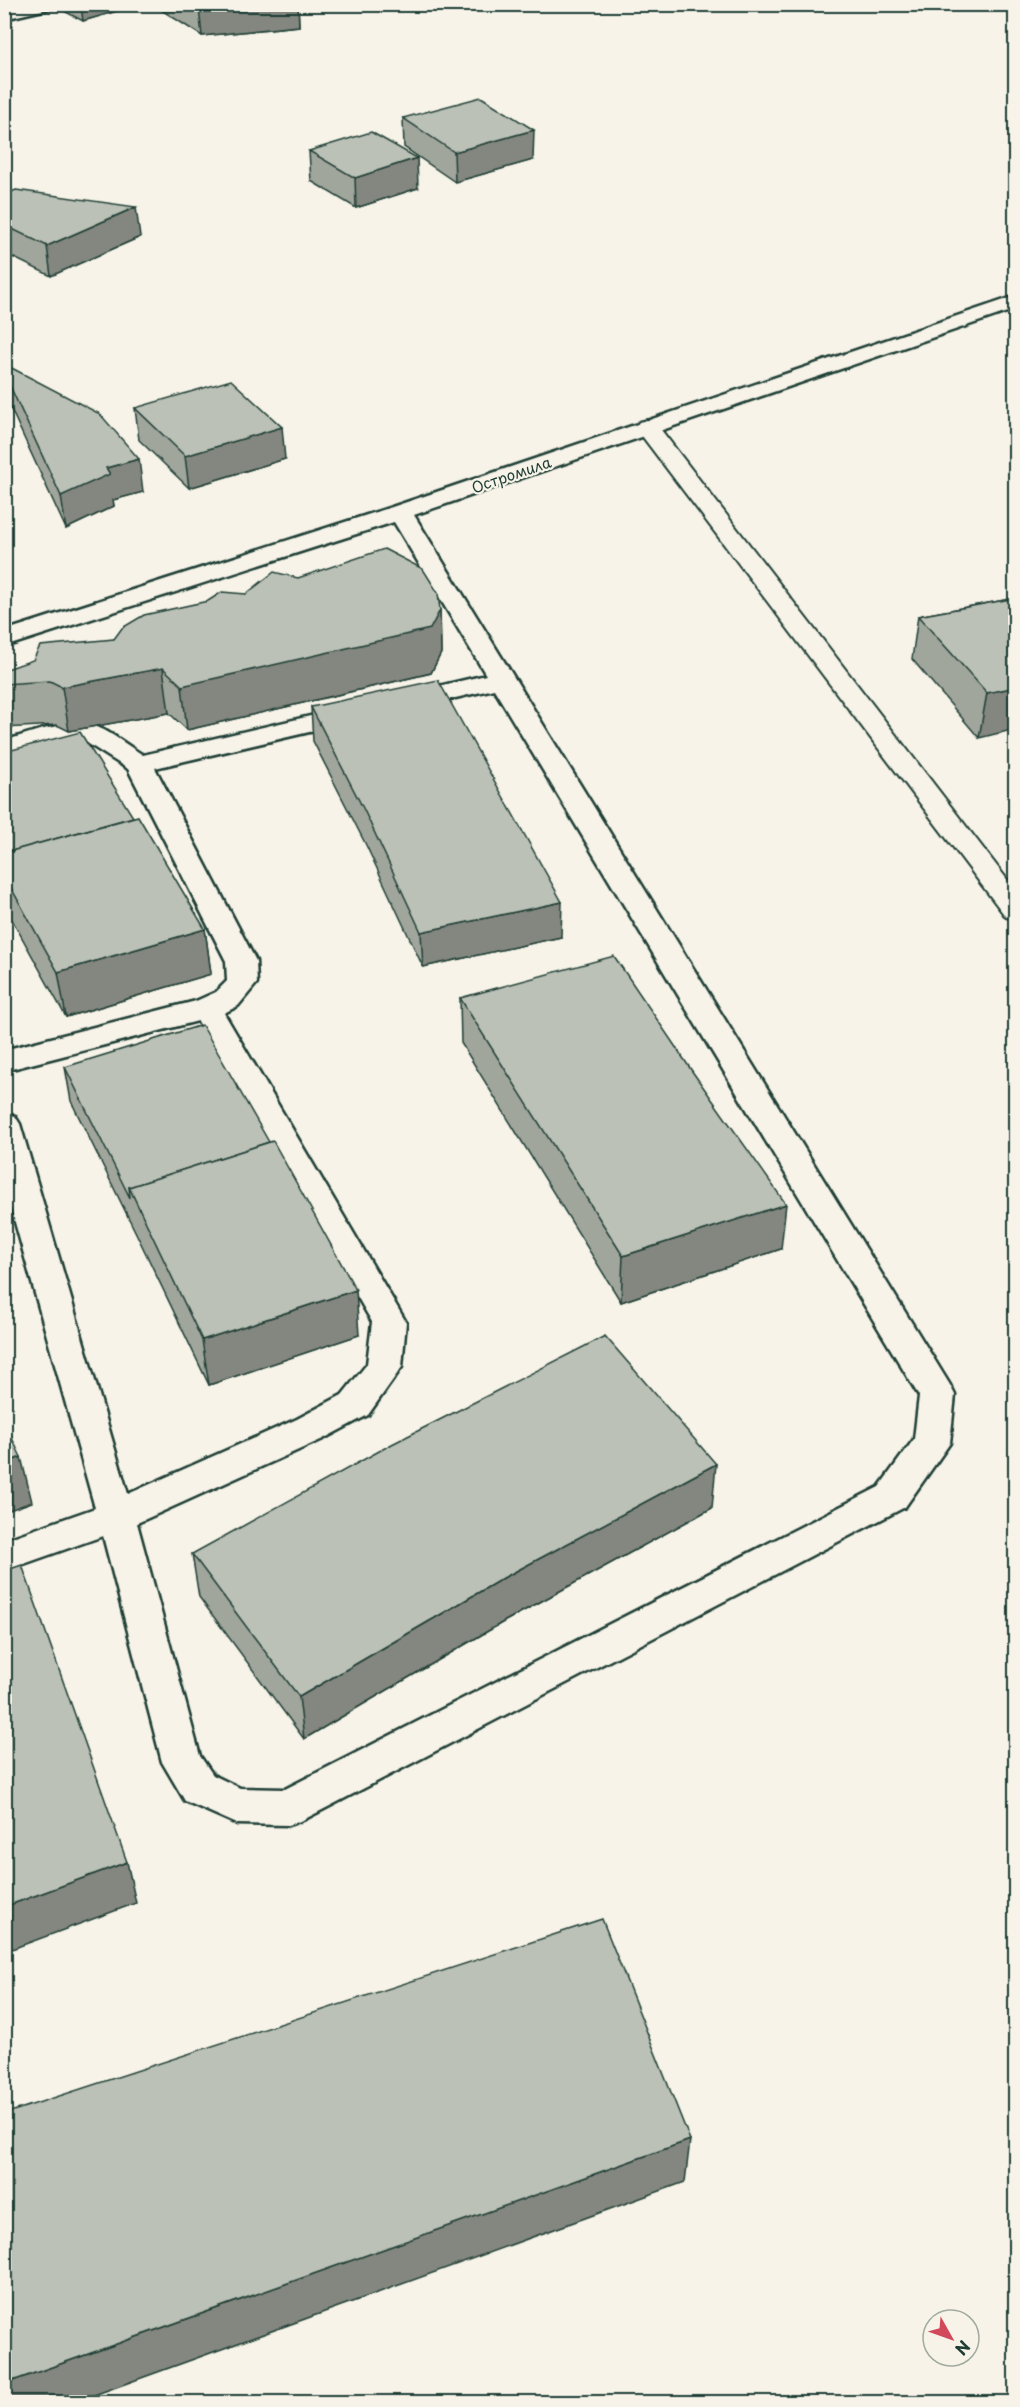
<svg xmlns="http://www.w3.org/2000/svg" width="1020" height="2407" viewBox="0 0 1020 2407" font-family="'Playpen Sans',sans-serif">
<rect width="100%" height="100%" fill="#f7f3e8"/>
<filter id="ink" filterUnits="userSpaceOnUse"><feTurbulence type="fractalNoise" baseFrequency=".0167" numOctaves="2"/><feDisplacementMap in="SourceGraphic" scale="12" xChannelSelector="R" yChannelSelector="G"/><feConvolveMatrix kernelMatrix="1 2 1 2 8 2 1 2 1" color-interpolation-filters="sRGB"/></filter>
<g filter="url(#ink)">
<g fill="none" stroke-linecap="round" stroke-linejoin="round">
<defs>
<polygon id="service" points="647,420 655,422 1016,891 1016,920 1006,917 639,432 636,427 639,422"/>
<g id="minor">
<polygon points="22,4 54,4 52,8 4,19 4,9"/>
<path d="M1016 296V309L414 515 950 1385 955 1395 950 1443 905 1507 303 1820 289 1825 237 1824 185 1801 162 1762 103 1536 4 1571V1540L95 1508 4 1183V1113L15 1116 20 1124 128 1494 297 1419 342 1395 367 1364 372 1322 198 1021 4 1071V1050L196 1001 216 992 227 981 226 961 128 769 87 743 61 741 4 758V741C33 732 74 716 104 730 117 737 130 747 143 755L486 675 394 522 4 647V631L392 507ZM494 689 919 1396 914 1439 879 1487 285 1789 240 1788 213 1775 200 1756 137 1523 323 1439 368 1415 402 1367 406 1322 224 1013 238 1006 257 983 256 961 155 768Z"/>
</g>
</defs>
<use href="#service" stroke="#1f3d34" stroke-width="4"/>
<use href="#minor" stroke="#1f3d34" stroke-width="5"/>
<use href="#service" fill="#f7f3e8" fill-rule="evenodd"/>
<use href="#minor" fill="#f7f3e8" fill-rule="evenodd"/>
</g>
<g fill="#a1a69d" stroke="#1f3d34" stroke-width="1.5">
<polygon points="63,4 124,4 124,9 83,21 64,11"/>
<polygon points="152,4 298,4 299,26 202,36"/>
<polygon points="403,118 533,160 455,182 404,147"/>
<polygon points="309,151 418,188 356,208 311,181"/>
<polygon points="4,195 140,237 51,276 4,253"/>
<polygon points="4,364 143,492 113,500 114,506 66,529 4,394"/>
<polygon points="135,408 285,459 189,488 139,440"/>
<polygon points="298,578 440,610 441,653 431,673 187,730 169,713 69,731 57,725 4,728 4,670 114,639 246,594"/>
<polygon points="1016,598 979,738 912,659 918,616"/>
<polygon points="311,707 561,937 423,967 366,845 313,741"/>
<polygon points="4,752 133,817 205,929 211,974 66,1017 4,905"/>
<polygon points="460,998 781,1249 621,1302 461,1043"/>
<polygon points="65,1067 359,1335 209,1385 136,1233 71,1101"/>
<polygon points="712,1508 505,1621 304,1739 199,1597 192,1554"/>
</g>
<g fill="#83877f" stroke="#1f3d34" stroke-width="1.5">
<polygon points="85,4 124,4 124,9 83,21 81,6"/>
<polygon points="235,4 298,4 299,26 202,36 199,8"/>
<polygon points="534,130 533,160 455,182 454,152"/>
<polygon points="417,158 418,188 356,208 355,178"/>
<polygon points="136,207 140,237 51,276 47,246"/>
<polygon points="282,427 285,459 189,488 185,456"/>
<polygon points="139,459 143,492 113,500 114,506 66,529 61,496 106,468"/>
<polygon points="440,610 441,653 431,673 187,730 182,686"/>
<polygon points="163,668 169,713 69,731 62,687"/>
<polygon points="1016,687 1016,729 979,738 987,693"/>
<polygon points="562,902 561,937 423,967 421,932"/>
<polygon points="205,929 211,974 66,1017 58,972"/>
<polygon points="786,1204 781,1249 621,1302 623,1256"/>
<polygon points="356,1290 359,1335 209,1385 202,1340"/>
<polygon points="21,1457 32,1502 4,1512 4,1464"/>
<polygon points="716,1464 712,1508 505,1621 304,1739 299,1697 505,1577"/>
<polygon points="127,1862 136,1903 4,1952 4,1907"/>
<polygon points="690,2140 685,2182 72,2403 4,2403 4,2384"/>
</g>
<g fill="#bbc1b6" stroke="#1f3d34" stroke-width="1.5">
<polygon points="193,4 235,4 199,8"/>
<polygon points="481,97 534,130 454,152 403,118"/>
<polygon points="371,132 417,158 355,178 309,151"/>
<polygon points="16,190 136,207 47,246 4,225 4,195"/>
<polygon points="4,364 100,414 139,459 106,468 110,474 61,496 4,373"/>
<polygon points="231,380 282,427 185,456 135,408"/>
<polygon points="384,549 423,569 438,593 440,610 430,629 182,686 163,668 62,687 50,681 4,684 4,670 33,660 40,646 114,639 122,628 144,615 208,601 222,592 246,594 274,572 298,578"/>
<polygon points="1016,598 1016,687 987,693 918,616"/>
<polygon points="438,680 562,902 421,932 364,810 311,707"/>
<polygon points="80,732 133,817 4,853 4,752"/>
<polygon points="138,816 205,929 58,972 4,875 4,853"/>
<polygon points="614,956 694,1074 786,1204 623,1256 460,998"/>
<polygon points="202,1025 269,1142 129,1187 130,1198 65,1067"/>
<polygon points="273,1141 356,1290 202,1340 129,1187"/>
<polygon points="605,1336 716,1464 505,1577 299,1697 192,1554 392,1444"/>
<polygon points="4,1421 21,1457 4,1464"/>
<polygon points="22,1565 127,1862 4,1907 4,1571"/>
<polygon points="602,1919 690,2140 4,2384 4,2114"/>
</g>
</g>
<g text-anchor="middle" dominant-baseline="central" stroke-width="4.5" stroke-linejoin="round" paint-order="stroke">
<g font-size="15" fill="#1f3d34" stroke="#f7f3e8">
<text transform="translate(511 474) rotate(-19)">Остромила</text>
</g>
</g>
<rect width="1020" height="2407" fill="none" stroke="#f7f3e8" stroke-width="24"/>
<rect x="12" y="12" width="996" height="2383" fill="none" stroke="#1f3d34" stroke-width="2" filter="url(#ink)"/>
<g transform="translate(951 2338) rotate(130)"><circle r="28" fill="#f7f3e8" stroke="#a1aaa0" stroke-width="1.5"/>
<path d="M0-4.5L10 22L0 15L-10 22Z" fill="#d1495b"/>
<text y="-9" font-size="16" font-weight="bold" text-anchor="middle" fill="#1f3d34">N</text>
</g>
</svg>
